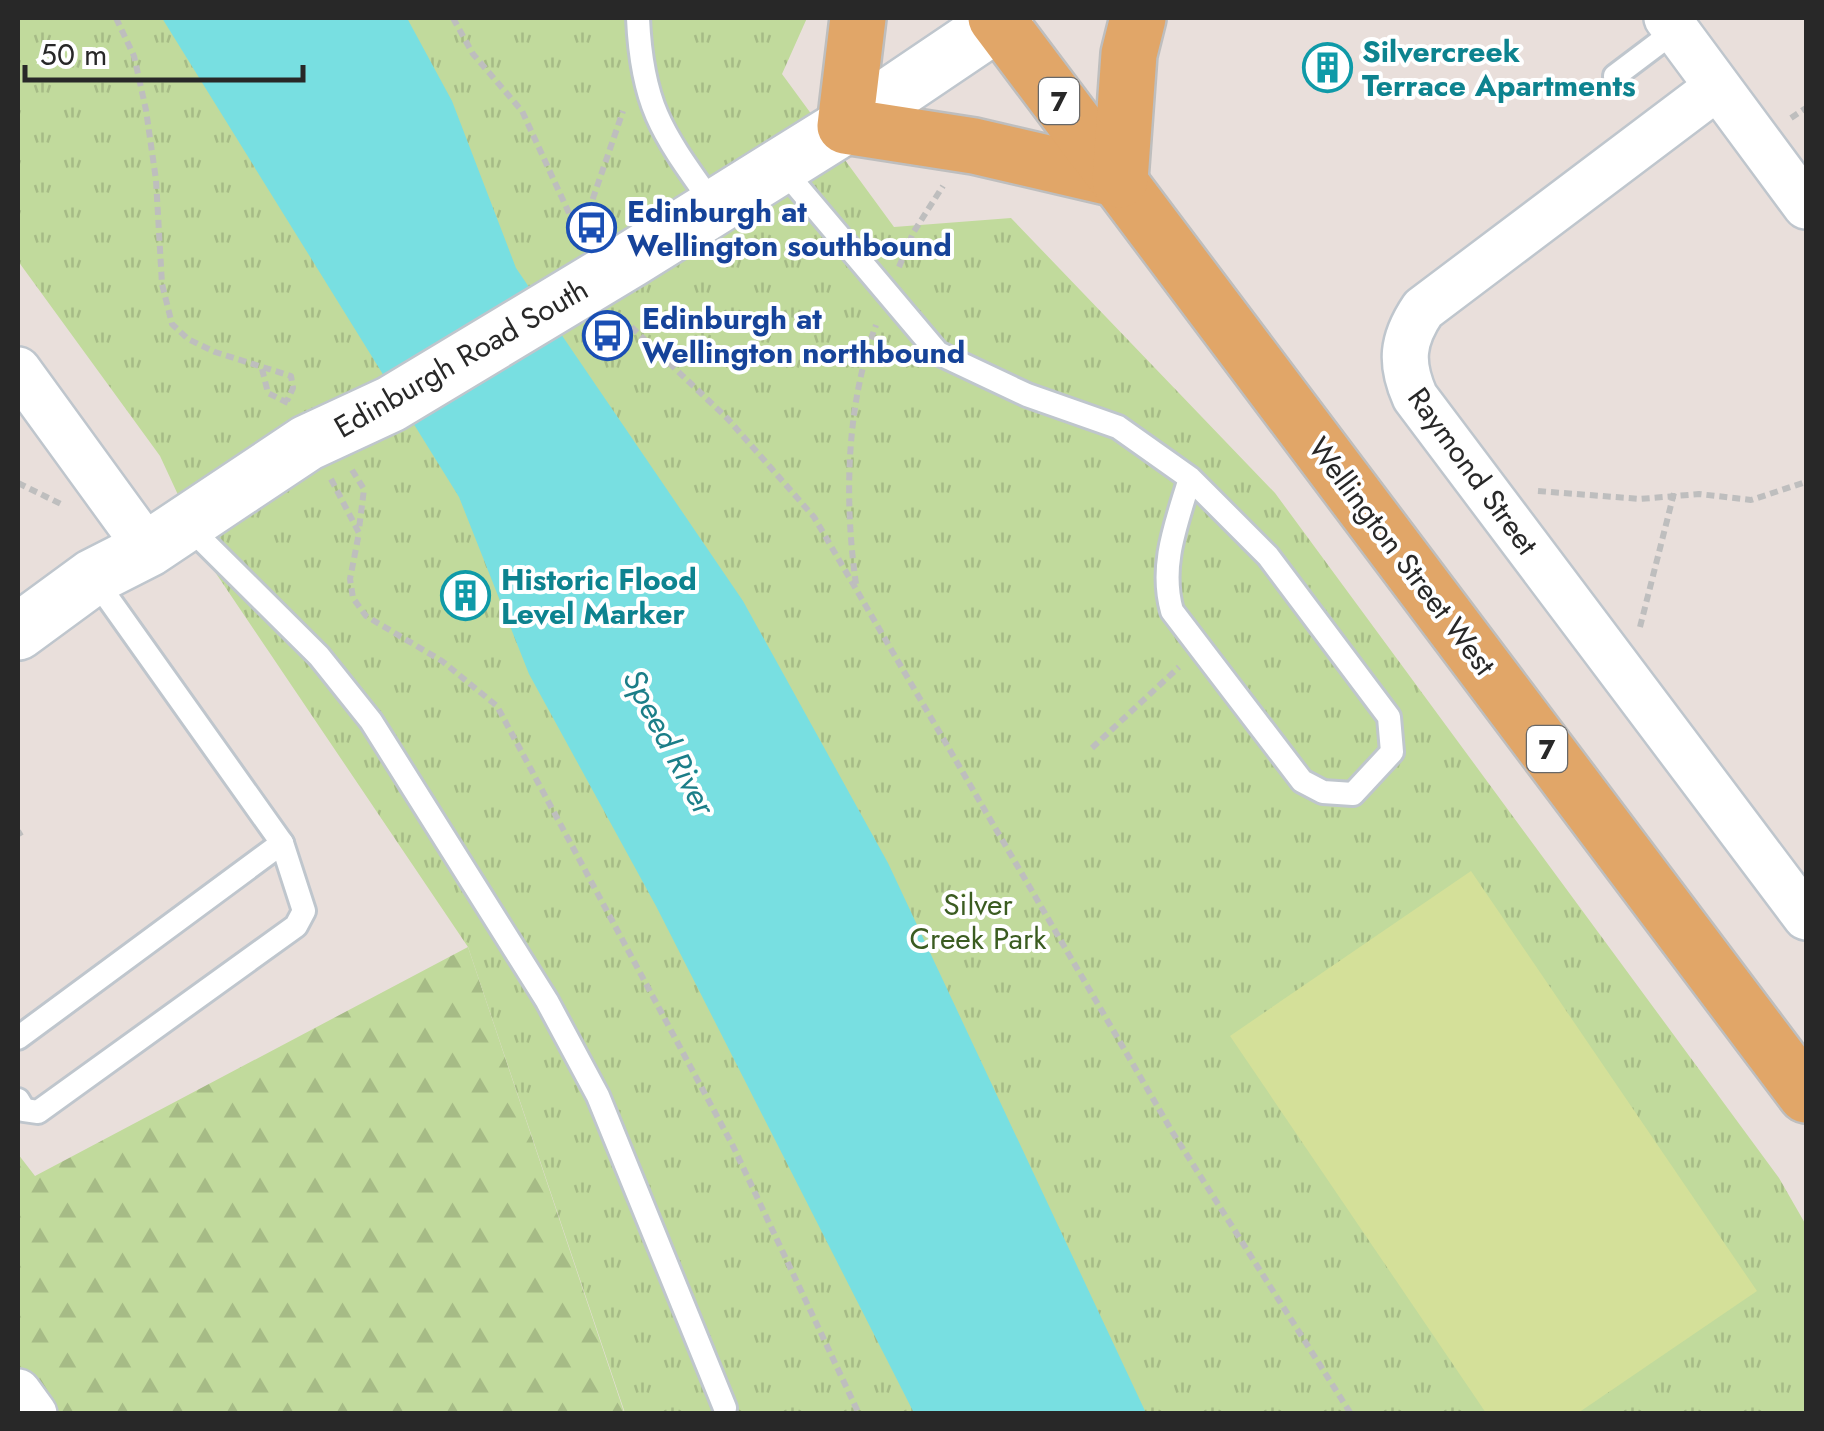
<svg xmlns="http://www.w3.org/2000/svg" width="1824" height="1431" viewBox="0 0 1824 1431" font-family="Jost,sans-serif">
<defs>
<pattern id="forest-firs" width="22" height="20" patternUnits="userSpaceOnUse" patternTransform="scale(2.5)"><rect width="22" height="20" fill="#c1da9c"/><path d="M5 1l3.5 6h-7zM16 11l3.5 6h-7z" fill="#a6bb86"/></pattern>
<pattern id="park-tufts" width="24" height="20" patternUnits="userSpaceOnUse" patternTransform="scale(2.5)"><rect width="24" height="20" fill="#c1da9c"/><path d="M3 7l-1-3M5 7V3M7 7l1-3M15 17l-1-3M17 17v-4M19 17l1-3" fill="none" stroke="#a6bb86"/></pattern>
</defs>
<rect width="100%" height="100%" fill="#e9dfdb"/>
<polygon fill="url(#forest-firs)" points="468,947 624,1412 18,1413 18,1154 35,1176"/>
<polygon fill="url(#park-tufts)" points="18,18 807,18 782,74 894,227 1011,218 1275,493 1779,1178 1806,1225 1806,1413 625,1413 468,947 211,566 160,456 18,261"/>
<polygon fill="#d4e099" points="1471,871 1757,1291 1578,1413 1486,1413 1230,1036"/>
<polygon fill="#78dfe1" points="162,18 407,18 452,101 516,268 743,601 888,863 1146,1413 914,1413 656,906 529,674 459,497"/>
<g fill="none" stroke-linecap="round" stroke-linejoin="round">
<defs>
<g id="service">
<path d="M638 18C642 109 664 135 715 207"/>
<polyline points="1615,76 1676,30"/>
<path d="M780 166 938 353 1027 395 1118 427 1190 478 1268 556 1389 717 1392 752 1353 794 1323 792 1302 781 1172 611C1159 565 1177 522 1190 478"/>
<polyline points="186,524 319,656 371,721 547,1001 598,1096 725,1408"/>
<polyline points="18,1038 282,843"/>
<polyline points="18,1100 24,1110 38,1112 296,926 304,911 282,843 93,577"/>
</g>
<g id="minor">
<polyline points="1667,18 1806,206"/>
<path d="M1716 88 1423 309C1402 340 1400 363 1415 397L1806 917"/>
<polyline points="18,370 148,549"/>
<polyline points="18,1392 34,1414"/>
</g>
<polyline id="secondary" points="18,632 93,577 148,549 307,443 391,404 630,260 845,126 1005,18"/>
<g id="primary">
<polyline points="858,18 845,126 974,146 1120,180"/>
<polyline points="996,18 1806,1095"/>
<polyline points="1120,180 1129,54 1138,18"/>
</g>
</defs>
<use href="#service" stroke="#bfc6cd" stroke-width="28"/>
<use href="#minor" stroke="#bfc6cd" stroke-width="50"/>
<use href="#secondary" stroke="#bfc6cd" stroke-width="60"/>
<use href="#primary" stroke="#bebebe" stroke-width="60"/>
<g stroke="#bebebe" stroke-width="6" stroke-dasharray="8 5" stroke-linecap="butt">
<polyline points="116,18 134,56 146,110 156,180 162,284 172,324 188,339 215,352 291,376 293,388 287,401"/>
<polyline points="453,18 473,54 522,111 569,213 576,242"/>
<polyline points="1791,118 1806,108"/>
<polyline points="580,236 623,111"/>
<polyline points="899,267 913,233 943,186"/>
<polyline points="622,318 728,419 814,517 1173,1133 1351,1414"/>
<polyline points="262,369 268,393 288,403"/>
<polyline points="352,470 364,489 359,529"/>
<polyline points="331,479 359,533 350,579 353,598 366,616 442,661 497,706 733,1146 859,1414"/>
<polyline points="18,483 63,505"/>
<polyline points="1538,491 1640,499 1699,494 1751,500 1806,482"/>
<path d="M856 584C844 500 846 405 876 325"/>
<polyline points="1640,627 1674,493"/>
<polyline points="1092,748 1179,667"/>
<polyline points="18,831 21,836"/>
</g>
<use href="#service" stroke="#fff" stroke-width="22"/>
<use href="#minor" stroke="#fff" stroke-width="45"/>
<use href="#secondary" stroke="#fff" stroke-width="55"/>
<use href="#primary" stroke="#e1a668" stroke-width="55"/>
</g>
<defs>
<symbol id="building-ring" viewBox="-11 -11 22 22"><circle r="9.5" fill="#fff" stroke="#0f9aa8" stroke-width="1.5"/><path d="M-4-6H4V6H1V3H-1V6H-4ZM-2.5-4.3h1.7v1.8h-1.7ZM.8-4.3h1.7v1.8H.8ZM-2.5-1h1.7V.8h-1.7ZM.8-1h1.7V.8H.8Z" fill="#0f9aa8"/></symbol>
<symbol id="bus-ring" viewBox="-11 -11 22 22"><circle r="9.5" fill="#fff" stroke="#1a4fb4" stroke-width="1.5"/><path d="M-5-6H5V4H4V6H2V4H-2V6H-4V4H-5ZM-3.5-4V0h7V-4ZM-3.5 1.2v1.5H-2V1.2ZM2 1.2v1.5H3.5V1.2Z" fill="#1a4fb4"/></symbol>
</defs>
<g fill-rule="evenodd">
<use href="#building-ring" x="1300" y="40" width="55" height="55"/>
<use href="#bus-ring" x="564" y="200" width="55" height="55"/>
<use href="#bus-ring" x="580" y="308" width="55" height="55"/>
<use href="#building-ring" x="438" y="568" width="55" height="55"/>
</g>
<g text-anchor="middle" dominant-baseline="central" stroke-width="8" stroke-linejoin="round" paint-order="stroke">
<g fill="#fff" stroke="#686868" stroke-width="2.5">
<rect x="1039" y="78" width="40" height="46" rx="8"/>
<rect x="1527" y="726" width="40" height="46" rx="8"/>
</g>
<g font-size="28" font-weight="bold" fill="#282828">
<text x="1059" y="101">7</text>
<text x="1547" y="749">7</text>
</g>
<g font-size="30" font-weight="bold" fill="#0d838f" stroke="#fff" text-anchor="start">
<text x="1362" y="51">Silvercreek<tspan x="1362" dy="34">Terrace Apartments</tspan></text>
<text x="501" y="579">Historic Flood<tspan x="501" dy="34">Level Marker</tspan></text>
</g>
<g font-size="30" font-weight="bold" fill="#164399" stroke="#fff" text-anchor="start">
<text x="627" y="211">Edinburgh at<tspan x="627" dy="34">Wellington southbound</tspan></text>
<text x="642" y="318">Edinburgh at<tspan x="642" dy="34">Wellington northbound</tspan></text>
</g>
<g font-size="30" fill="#282828" stroke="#fff">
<text transform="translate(461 358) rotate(-30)">Edinburgh Road South</text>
<text transform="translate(1473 471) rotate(54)">Raymond Street</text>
<text transform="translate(1402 556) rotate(53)">Wellington Street West</text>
</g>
<g font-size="30" fill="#3b5c21" stroke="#fff">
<text x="978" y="904">Silver<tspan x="978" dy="34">Creek Park</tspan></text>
</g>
<g font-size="32" font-style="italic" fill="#1b7e88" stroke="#fff">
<text transform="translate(669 742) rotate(62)">Speed River</text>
</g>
</g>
<rect width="1824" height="1431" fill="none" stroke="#282828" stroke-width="40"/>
<path d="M25 65v15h278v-15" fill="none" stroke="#282828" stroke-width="5"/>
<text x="40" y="65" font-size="30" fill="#282828" stroke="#ffffff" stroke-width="8" paint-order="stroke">50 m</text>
</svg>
